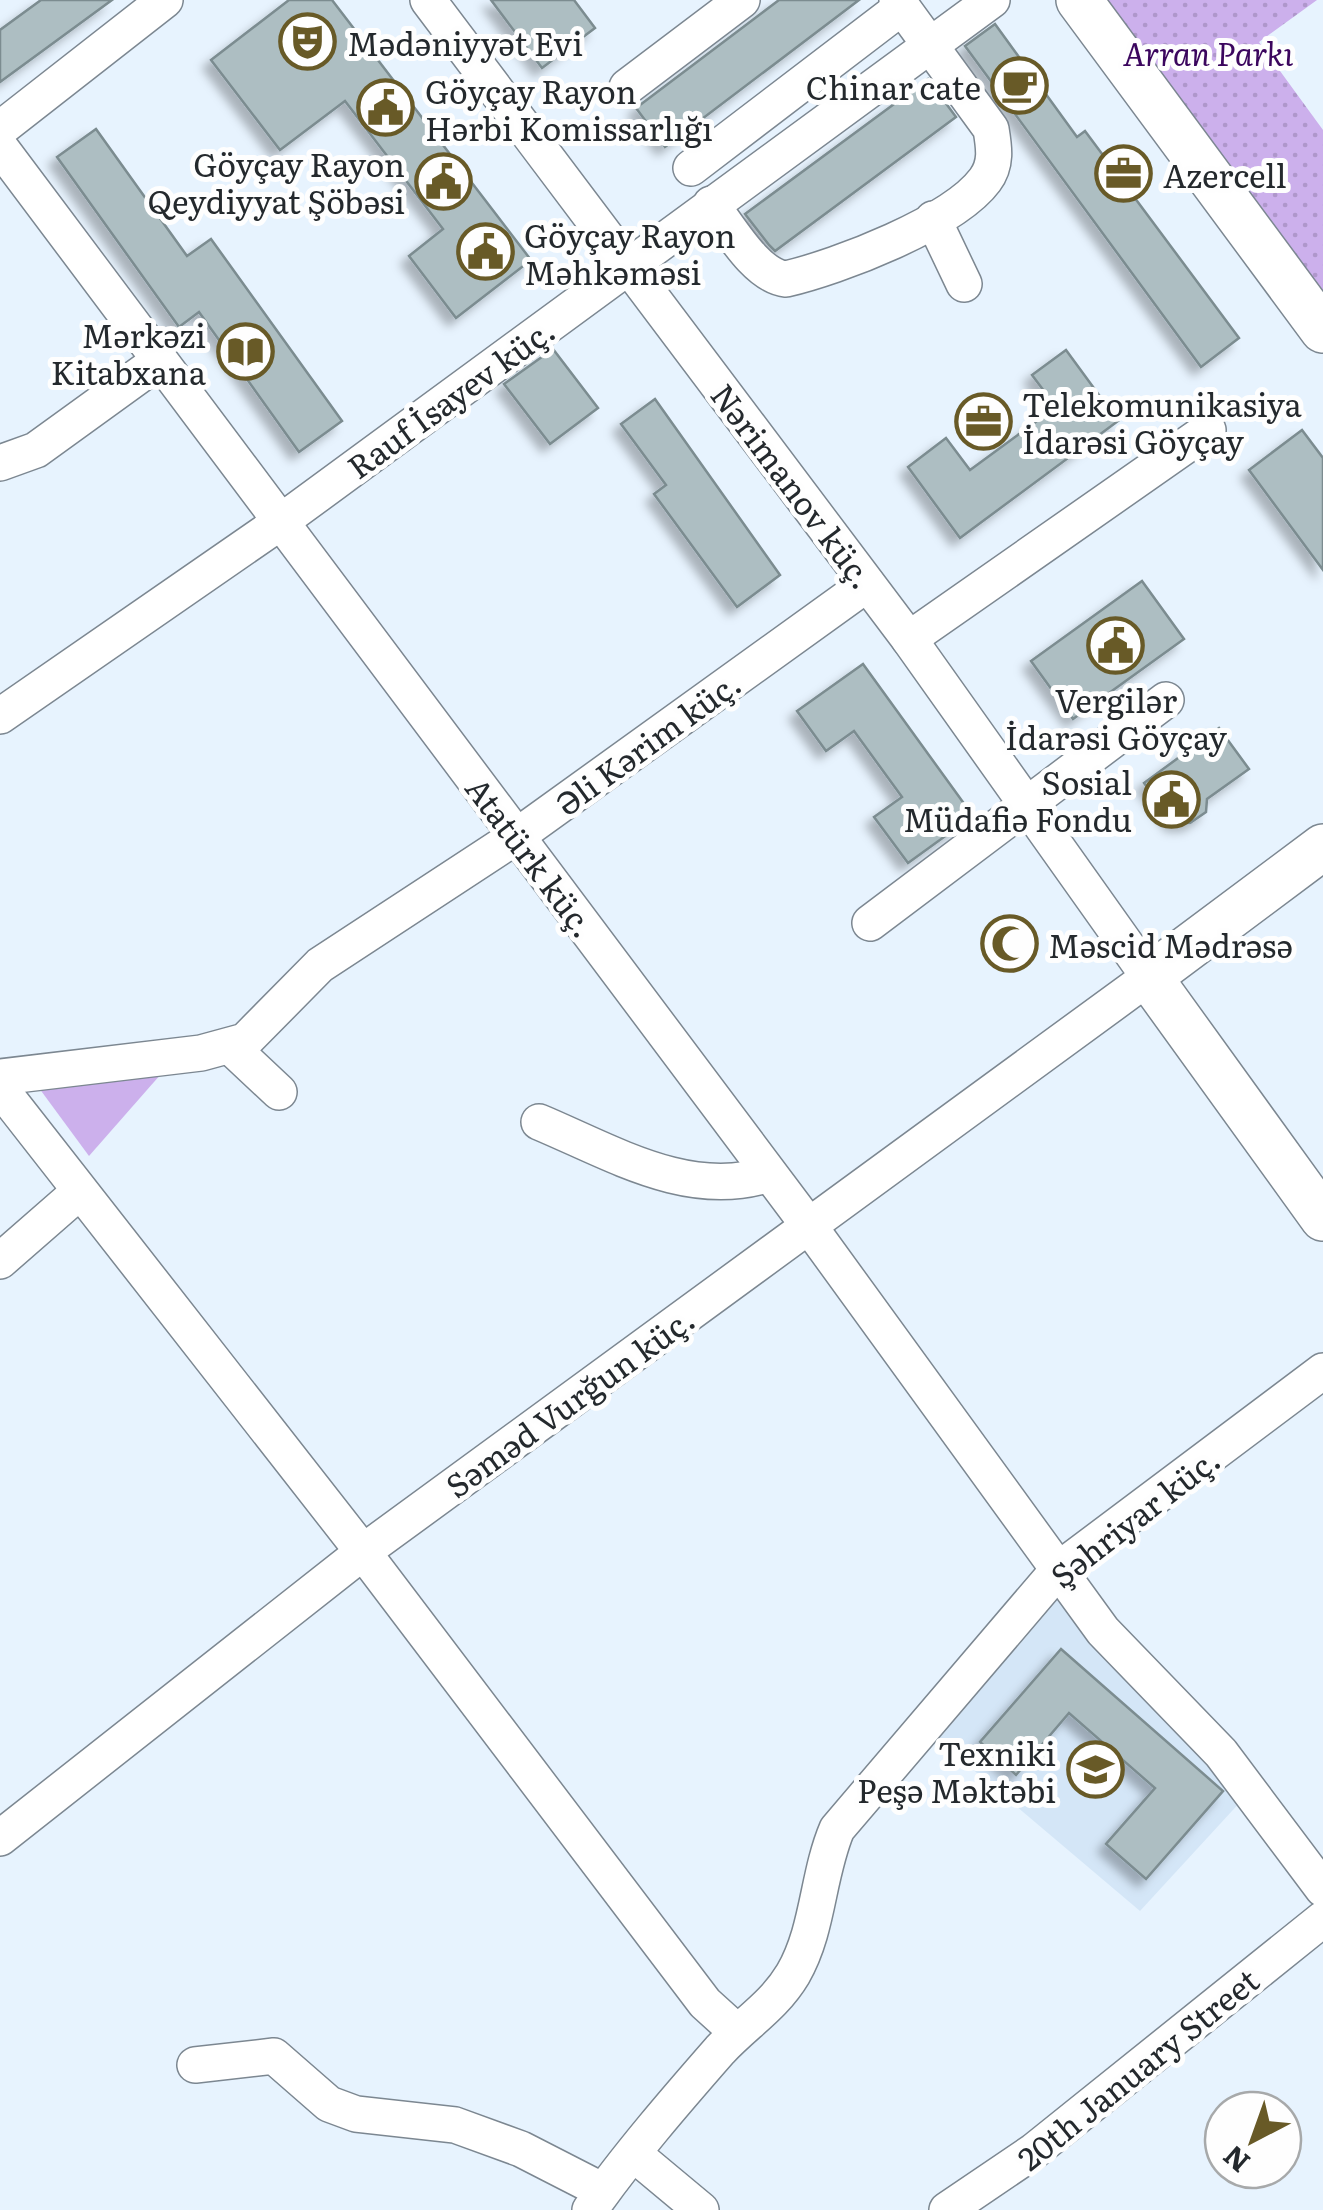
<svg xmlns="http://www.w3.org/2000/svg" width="1323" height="2210" viewBox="0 0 1323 2210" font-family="Literata,serif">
<defs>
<pattern id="park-dots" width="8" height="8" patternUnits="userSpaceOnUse" patternTransform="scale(2.5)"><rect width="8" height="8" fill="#ccb0ec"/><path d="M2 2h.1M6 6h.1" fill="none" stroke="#af97cb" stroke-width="1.8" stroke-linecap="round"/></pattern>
<filter id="shadow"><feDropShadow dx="-8" dy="8" stdDeviation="5" flood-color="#0004"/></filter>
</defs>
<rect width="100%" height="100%" fill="#e7f3fe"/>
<polygon fill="#d4e6f7" points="1059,1598 1243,1799 1140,1911 938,1740"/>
<polygon fill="#ccb0ec" points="161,1074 89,1156 39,1088"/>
<polygon fill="url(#park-dots)" points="1105,0 1317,0 1259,42 1323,130 1323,294"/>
<g fill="#adbec2" stroke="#7b8c90" stroke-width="2.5" filter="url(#shadow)">
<polygon points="41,0 112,0 0,82 0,30"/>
<polygon points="289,0 332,0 531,260 456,318 409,256 443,229 345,101 280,150 211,60"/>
<polygon points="491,0 574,0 595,28 542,68"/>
<polygon points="779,0 859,0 665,147 636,108"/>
<polygon points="995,24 1077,137 1085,131 1239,338 1201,367 965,46"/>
<polygon points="928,79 956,117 775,251 769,245 745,214"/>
<polygon points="96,129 187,256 211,239 342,421 299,452 199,312 179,327 57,157"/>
<polygon points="553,349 598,408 550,444 504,384"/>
<polygon points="1066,350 1118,421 960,538 908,467 946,438 970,470 1056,407 1032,375"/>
<polygon points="655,399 780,575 737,607 654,494 666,485 621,424"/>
<polygon points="1302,430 1323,458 1323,570 1249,470"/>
<polygon points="1142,581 1184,639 1073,719 1031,661"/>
<polygon points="863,664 973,816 908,863 874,817 902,797 854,731 826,751 797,711"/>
<polygon points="1219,728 1249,769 1207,799 1206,812 1190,823 1174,823 1144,783"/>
<polygon points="1061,1649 1223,1791 1146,1879 1106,1844 1155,1788 1069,1713 1016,1775 980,1742"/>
</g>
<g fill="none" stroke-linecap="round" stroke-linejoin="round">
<defs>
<g id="minor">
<polyline points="627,87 742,0"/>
<polyline points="0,129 165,0"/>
<polyline points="0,147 809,1226 1103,1631 1221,1753 1323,1889"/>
<polyline points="691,168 902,7"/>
<path d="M711 204C729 227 756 276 786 279 838 267 953 223 985 180 997 164 994 147 991 129L897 0"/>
<polyline points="933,219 964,284"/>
<polyline points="0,463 36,450 159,361"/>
<polyline points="909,639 1208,430"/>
<polyline points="0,716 279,523 992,0"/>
<polyline points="870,923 1166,700"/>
<polyline points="232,1048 279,1092"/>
<polyline points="0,1077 201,1053 245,1041 320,965 517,836 867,584"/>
<polyline points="0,1088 363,1552 705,2003 737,2032"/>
<path d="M539 1122C613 1153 689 1200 769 1174"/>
<polyline points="0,1261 79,1192"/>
<polyline points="0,1838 363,1552 1149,977 909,639 428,0"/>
<polyline points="195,2065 274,2056 329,2104 356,2114 455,2125 521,2149 603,2191"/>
<polyline points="635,2155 701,2210"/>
<path d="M590 2210C626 2158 678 2098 720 2050 745 2023 774 2006 793 1974 819 1929 817 1876 837 1829L1058 1570 1323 1371"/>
<polyline points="947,2210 1034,2151 1323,1919"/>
</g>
<g id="major">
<polyline points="1079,0 1323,330"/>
<polyline points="1323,847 1149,977 1323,1218"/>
</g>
</defs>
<use href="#minor" stroke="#7c8791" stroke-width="38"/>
<use href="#major" stroke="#7c8791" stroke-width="48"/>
<use href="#minor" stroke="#fff" stroke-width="35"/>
<use href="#major" stroke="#fff" stroke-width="45"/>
</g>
<defs>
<symbol id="theatre-ring" viewBox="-11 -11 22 22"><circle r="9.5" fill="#fefefe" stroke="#685a27" stroke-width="1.5"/><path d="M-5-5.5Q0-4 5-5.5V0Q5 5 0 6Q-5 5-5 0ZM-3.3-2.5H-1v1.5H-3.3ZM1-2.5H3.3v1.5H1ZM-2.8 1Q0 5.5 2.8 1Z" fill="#685a27"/></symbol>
<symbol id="cafe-ring" viewBox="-11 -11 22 22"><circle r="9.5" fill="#fefefe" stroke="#685a27" stroke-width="1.5"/><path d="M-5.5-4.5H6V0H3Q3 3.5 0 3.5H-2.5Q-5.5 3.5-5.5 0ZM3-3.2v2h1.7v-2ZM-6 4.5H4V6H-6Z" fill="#685a27"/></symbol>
<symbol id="civic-ring" viewBox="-11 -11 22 22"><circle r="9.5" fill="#fefefe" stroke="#685a27" stroke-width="1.5"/><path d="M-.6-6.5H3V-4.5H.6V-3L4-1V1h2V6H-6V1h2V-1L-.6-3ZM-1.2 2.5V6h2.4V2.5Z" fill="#685a27"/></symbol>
<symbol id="office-ring" viewBox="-11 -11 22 22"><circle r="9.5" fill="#fefefe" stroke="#685a27" stroke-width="1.5"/><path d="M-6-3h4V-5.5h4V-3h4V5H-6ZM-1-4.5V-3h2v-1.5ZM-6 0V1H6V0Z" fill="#685a27"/></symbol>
<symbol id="library-ring" viewBox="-11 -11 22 22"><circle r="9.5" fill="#fefefe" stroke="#685a27" stroke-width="1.5"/><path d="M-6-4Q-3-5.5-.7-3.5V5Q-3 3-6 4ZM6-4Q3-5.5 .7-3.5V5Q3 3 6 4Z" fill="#685a27"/></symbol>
<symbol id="mosque-ring" viewBox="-11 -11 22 22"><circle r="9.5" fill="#fefefe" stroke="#685a27" stroke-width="1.5"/><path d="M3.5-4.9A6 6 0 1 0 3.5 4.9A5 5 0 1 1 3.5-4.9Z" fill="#685a27"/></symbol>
<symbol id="university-ring" viewBox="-11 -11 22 22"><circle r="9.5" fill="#fefefe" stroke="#685a27" stroke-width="1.5"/><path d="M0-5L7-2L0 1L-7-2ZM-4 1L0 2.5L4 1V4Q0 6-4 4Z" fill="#685a27"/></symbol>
</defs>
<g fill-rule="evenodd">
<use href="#theatre-ring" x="276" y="10" width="63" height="63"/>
<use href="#cafe-ring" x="988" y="54" width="63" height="63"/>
<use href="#civic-ring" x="354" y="76" width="63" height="63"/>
<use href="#office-ring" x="1092" y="142" width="63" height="63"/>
<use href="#civic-ring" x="412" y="150" width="63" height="63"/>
<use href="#civic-ring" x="454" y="220" width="63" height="63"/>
<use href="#library-ring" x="214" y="320" width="63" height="63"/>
<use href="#office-ring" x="952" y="390" width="63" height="63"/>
<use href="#civic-ring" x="1084" y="614" width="63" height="63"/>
<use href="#civic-ring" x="1140" y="768" width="63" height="63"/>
<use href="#mosque-ring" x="978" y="912" width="63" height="63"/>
<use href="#university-ring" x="1064" y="1738" width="63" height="63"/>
</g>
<g text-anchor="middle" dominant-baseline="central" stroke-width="10" stroke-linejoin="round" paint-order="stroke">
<g font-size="32" fill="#24292d" stroke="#fefefe" text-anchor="start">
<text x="347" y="42">Mədəniyyət Evi</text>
<text x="981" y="86" text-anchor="end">Chinar cate</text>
<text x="425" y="90">Göyçay Rayon<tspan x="425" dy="37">Hərbi Komissarlığı</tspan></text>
<text x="405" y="163" text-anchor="end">Göyçay Rayon<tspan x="405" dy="37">Qeydiyyat Şöbəsi</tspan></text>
<text x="1163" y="174">Azercell</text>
<text x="524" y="234">Göyçay Rayon<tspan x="524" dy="37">Məhkəməsi</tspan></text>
<text x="206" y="334" text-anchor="end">Mərkəzi<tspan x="206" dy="37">Kitabxana</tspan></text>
<text x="1022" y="403">Telekomunikasiya<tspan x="1022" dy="37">İdarəsi Göyçay</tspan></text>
<text x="1116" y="699" text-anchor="middle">Vergilər<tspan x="1116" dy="37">İdarəsi Göyçay</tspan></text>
<text x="1132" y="781" text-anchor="end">Sosial<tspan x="1132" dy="37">Müdafiə Fondu</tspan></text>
<text x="1048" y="944">Məscid Mədrəsə</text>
<text x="1056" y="1752" text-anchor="end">Texniki<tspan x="1056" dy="37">Peşə Məktəbi</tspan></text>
</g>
<g font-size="32" font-style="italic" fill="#3b065e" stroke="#fefefe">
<text x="1208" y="52">Arran Parkı</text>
</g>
<g font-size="32" fill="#24292d" stroke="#fefefe">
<text transform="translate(450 397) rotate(-36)">Rauf İsayev küç.</text>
<text transform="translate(794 485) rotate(53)">Nərimanov küç.</text>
<text transform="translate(647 742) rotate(-36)">Əli Kərim küç.</text>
<text transform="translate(532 856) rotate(53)">Atatürk küç.</text>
<text transform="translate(569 1401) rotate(-36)">Səməd Vurğun küç.</text>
<text transform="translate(1134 1516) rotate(-38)">Şəhriyar küç.</text>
<text transform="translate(1137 2068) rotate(-39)">20th January Street</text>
</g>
</g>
<g transform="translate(1253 2140) rotate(221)"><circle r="48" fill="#fefefe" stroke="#a7a9aa" stroke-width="2.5"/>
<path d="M0-8L18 38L0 25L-18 38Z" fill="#685a27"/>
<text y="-15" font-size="28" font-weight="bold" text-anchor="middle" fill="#24292d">N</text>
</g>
</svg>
